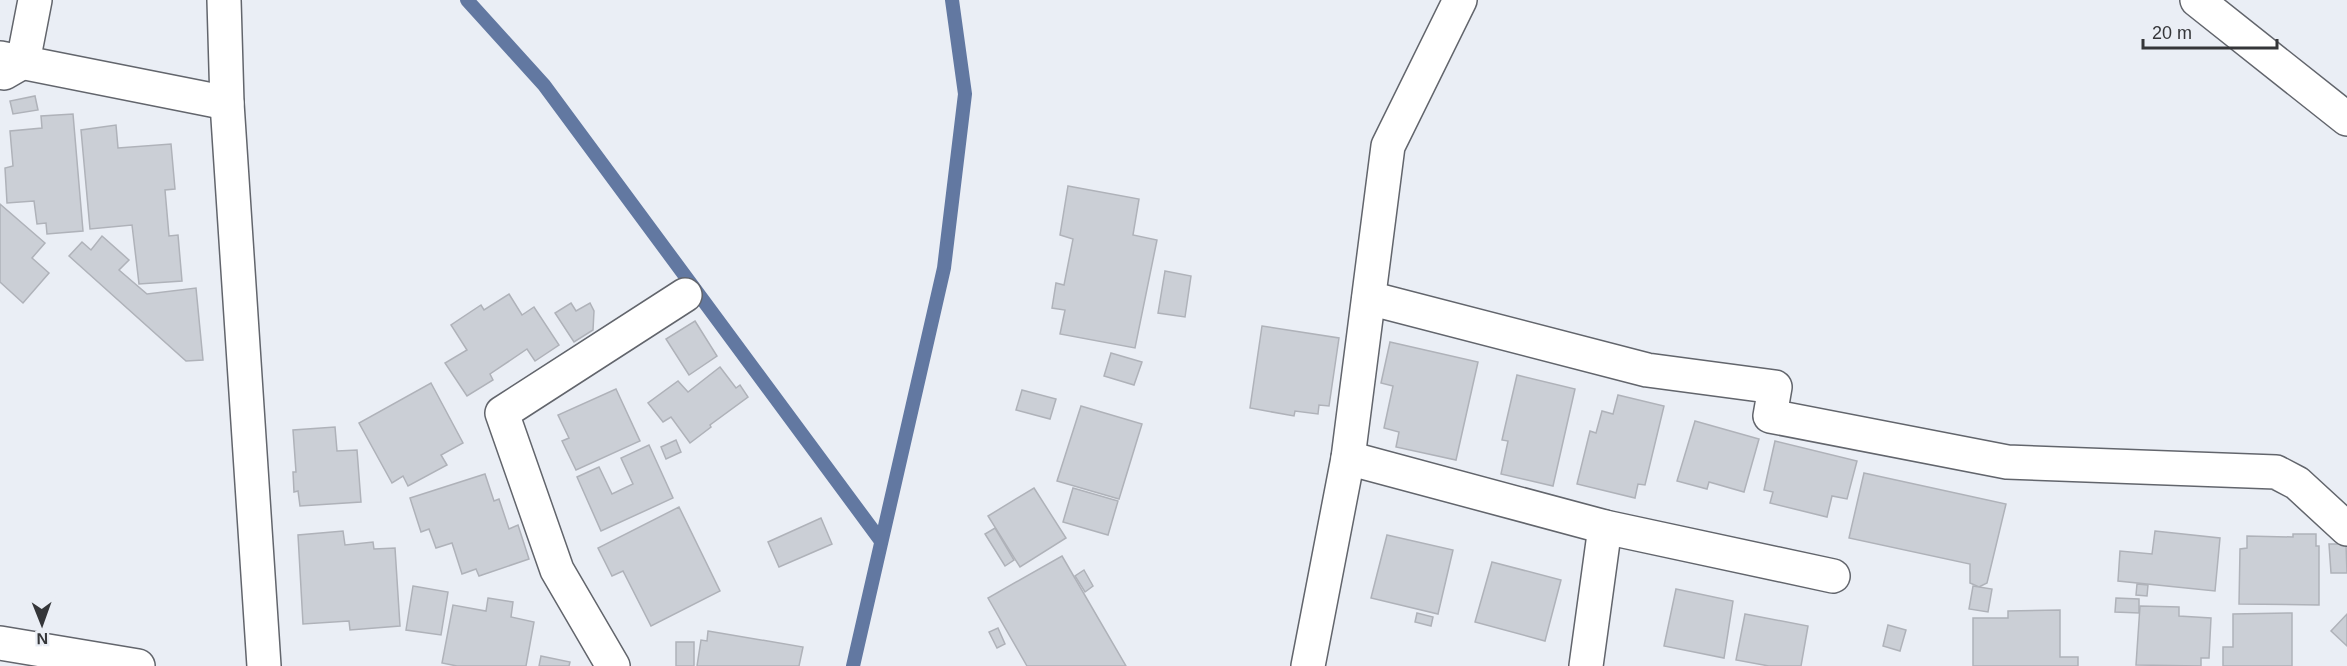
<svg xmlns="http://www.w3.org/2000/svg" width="2347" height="666" viewBox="0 0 2347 666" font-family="Arial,sans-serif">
<rect width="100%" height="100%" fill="#eaeef5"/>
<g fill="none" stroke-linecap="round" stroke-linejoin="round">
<g stroke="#6278a1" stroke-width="14">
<polyline points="467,0 544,85 881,541"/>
<polyline points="853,666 944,268 965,94 952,0"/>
</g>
</g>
<g fill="#cbcfd6" stroke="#afb2b9" stroke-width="1.5">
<polygon points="35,96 38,110 13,114 10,101"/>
<polygon points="73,114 83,231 47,234 46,223 37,224 34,201 7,203 5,168 13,166 10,131 42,128 41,116"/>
<polygon points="116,125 118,148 171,144 175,189 165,190 169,236 178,235 182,281 139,284 132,225 90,229 81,130"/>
<polygon points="1068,186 1139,199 1133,235 1157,240 1135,348 1060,334 1065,310 1052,308 1056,283 1064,285 1073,239 1060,235"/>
<polygon points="0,204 45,243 32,258 49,273 23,303 0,282"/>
<polygon points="102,236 129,260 119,270 147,294 196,288 203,360 186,361 69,256 82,242 91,250"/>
<polygon points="1165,271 1191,276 1185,317 1158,313"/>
<polygon points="509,294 522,315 534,307 559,345 535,361 527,349 490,374 493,380 467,396 445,363 467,350 451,325 481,305 484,310"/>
<polygon points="571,303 576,311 590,303 594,311 593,330 574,342 555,313"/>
<polygon points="695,321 717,356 689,375 666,339"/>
<polygon points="1262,326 1339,338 1329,406 1319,405 1318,414 1295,411 1294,416 1250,408"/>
<polygon points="1390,342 1478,362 1456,460 1396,447 1399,432 1384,428 1393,386 1381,383"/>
<polygon points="1111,353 1142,362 1134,385 1104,376"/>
<polygon points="720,367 736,388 740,385 748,397 710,425 711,427 690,443 671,417 663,422 648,403 678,381 688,392"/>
<polygon points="1517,375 1575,389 1553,486 1501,474 1508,441 1502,440"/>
<polygon points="431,383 463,443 441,455 447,465 408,486 403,476 392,483 359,423"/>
<polygon points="616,389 640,441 576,470 562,441 569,438 558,415"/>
<polygon points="1022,390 1056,399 1050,419 1016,410"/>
<polygon points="1618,395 1664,406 1645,485 1638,484 1635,498 1577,484 1590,431 1596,433 1602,411 1613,414"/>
<polygon points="1081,406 1142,424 1119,499 1057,481"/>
<polygon points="1695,421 1759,439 1744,492 1709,482 1707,489 1677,481"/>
<polygon points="335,427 337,451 357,450 361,502 300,506 298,491 294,492 293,472 296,472 293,430"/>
<polygon points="676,440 681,452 666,459 661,447"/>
<polygon points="1775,441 1857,461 1847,499 1832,496 1827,517 1770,503 1773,492 1764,490"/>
<polygon points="649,445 673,498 601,531 577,477 599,467 612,494 633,484 621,458"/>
<polygon points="1864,473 2006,504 1987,583 1979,587 1970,583 1970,564 1849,538"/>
<polygon points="485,474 494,501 499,499 509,529 518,525 529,559 479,576 476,569 462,574 452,543 436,548 429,529 421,532 410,498"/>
<polygon points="1034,488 1066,538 1020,567 988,516"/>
<polygon points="1073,488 1118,501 1108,535 1063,522"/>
<polygon points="679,507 720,591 651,626 623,571 612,576 598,548"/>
<polygon points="821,518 832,544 779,567 768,542"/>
<polygon points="995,528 1014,560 1005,566 985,534"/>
<polygon points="343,531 345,545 373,542 374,549 395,548 400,626 350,630 349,621 303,624 298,535"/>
<polygon points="2155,531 2220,538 2215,591 2118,581 2120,551 2152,554"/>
<polygon points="2293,534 2316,534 2316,546 2319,546 2319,605 2239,604 2240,549 2247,548 2247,536 2293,537"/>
<polygon points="1387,535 1453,550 1438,614 1371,598"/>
<polygon points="2329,544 2346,544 2347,573 2331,573"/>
<polygon points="1062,556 1126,666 1027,666 988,598"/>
<polygon points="1492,562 1561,580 1545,641 1475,622"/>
<polygon points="1084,570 1093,586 1085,592 1075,576"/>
<polygon points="2137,584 2148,585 2147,596 2136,595"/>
<polygon points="413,586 448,592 441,635 406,630"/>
<polygon points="1973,586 1992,589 1988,612 1969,609"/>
<polygon points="1676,589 1733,601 1724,658 1664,646"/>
<polygon points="488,598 513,602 511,617 534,622 526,666 457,666 442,663 453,605 486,611"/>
<polygon points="2116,598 2139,599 2139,613 2115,612"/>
<polygon points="2140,606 2179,607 2179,616 2211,618 2209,658 2201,658 2201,666 2136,665"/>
<polygon points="2060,610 2060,657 2078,657 2078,666 1973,666 1973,618 2008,618 2008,611"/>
<polygon points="1417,613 1433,617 1431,626 1415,622"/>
<polygon points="2292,613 2292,666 2223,666 2223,647 2233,647 2233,614"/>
<polygon points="1745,614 1808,626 1801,666 1769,666 1736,660"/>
<polygon points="2347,614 2347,646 2331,631"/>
<polygon points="1888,625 1906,630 1900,651 1883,646"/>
<polygon points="998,628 1005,644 997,648 989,632"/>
<polygon points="708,631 803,647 799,666 697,666 701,640 707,641"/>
<rect x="676" y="642" width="18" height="24"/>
<polygon points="541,656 570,662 569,666 539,666"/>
</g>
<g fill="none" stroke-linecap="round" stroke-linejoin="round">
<defs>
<g id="minor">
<polyline points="224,0 227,103 264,666"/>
<polyline points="2197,0 2347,119"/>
<polyline points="0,58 227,103"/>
<polyline points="4,73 23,62 35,0"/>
<polyline points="1369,298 1647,370 1775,387 1770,416 2007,462 2276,472 2297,483 2347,529"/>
<polyline points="1348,458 1605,527 1833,576"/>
<polyline points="0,643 138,666"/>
<polyline points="613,666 557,570 502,413 685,295"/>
<polyline points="1308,666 1348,458 1388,146 1460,0"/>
<polyline points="1586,666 1605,527"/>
</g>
</defs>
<use href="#minor" stroke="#62656c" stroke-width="36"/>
<use href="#minor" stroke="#fff" stroke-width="33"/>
</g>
<g transform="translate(42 624) rotate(179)" stroke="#eaeef5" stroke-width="4.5" paint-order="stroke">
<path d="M0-4.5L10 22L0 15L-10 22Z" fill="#353639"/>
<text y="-9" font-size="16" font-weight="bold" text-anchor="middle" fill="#353639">N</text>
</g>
<path d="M2143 39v9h134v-9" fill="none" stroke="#353639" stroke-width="3"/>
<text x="2152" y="39" font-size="18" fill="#353639" stroke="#eaeef5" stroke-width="4.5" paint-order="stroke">20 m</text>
</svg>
